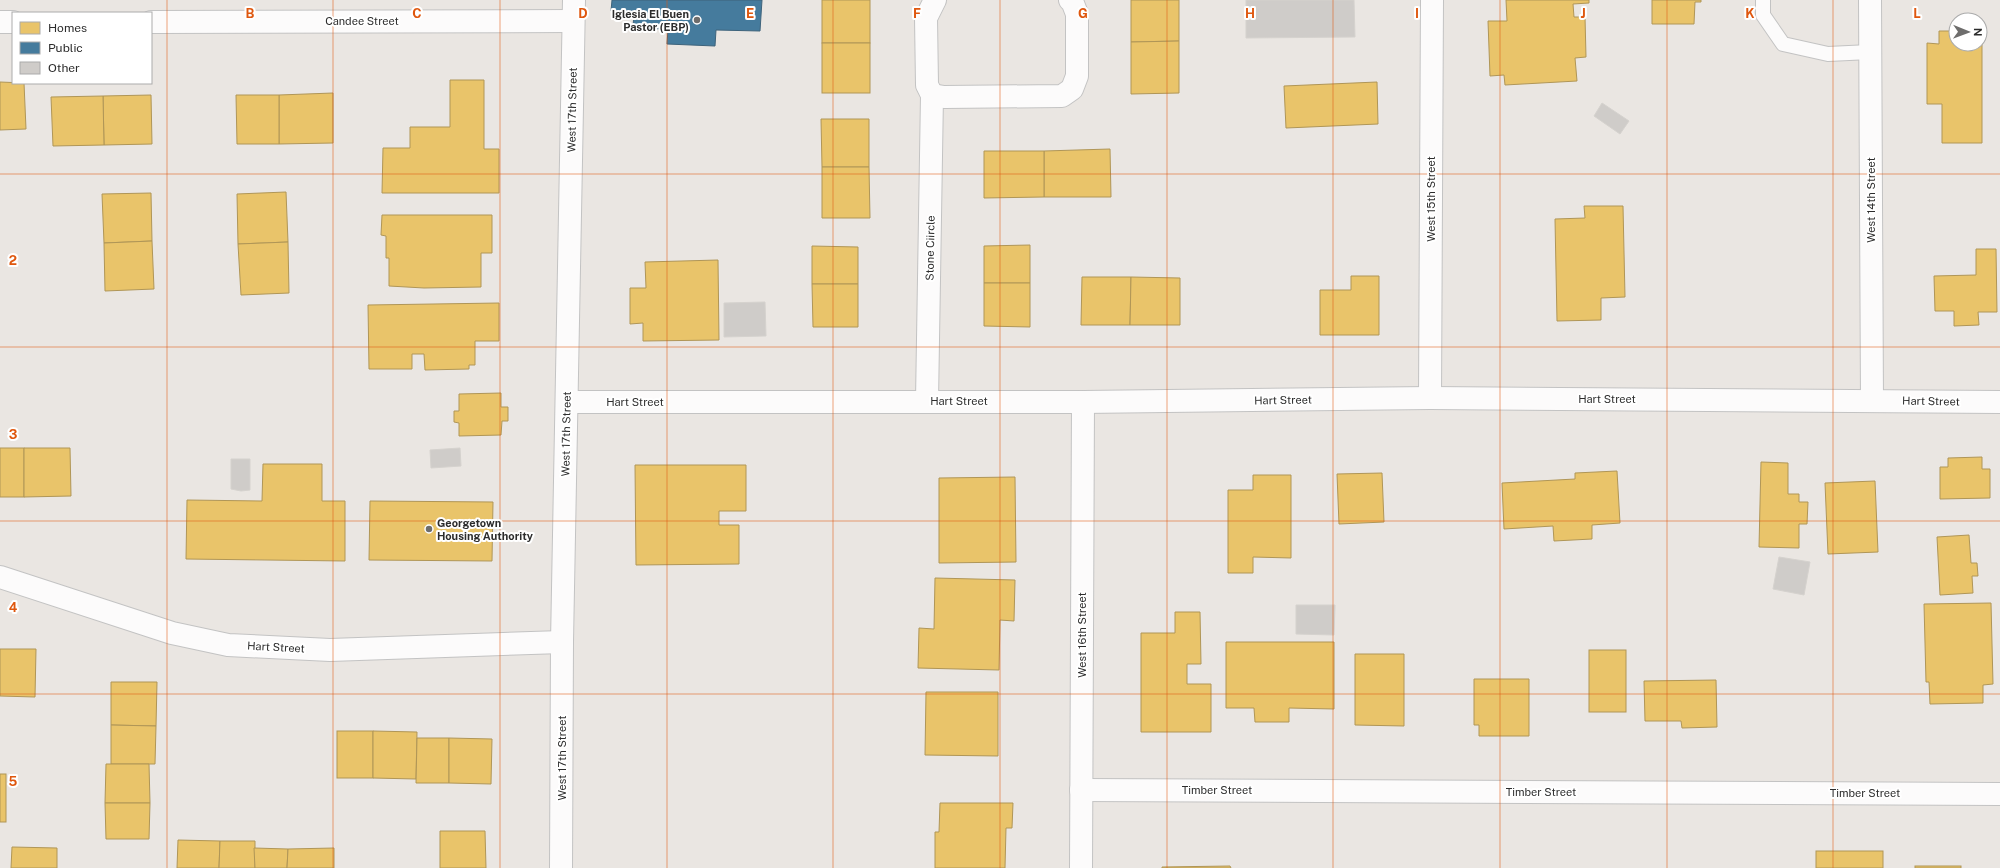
<svg xmlns="http://www.w3.org/2000/svg" width="2000" height="868" viewBox="0 0 2000 868" font-family="'Public Sans',sans-serif">
<rect width="100%" height="100%" fill="#eae6e2"/>
<g fill="#e9c46a" stroke="#b09657">
<rect x="822" y="0" width="48" height="43"/>
<polygon points="1131,0 1179,0 1179,41 1131,42"/>
<polygon points="1506,0 1589,0 1589,3 1573,4 1574,17 1585,17 1586,57 1575,58 1577,81 1505,85 1504,75 1490,76 1488,21 1507,21"/>
<polygon points="1652,0 1701,0 1701,2 1695,2 1694,24 1652,24"/>
<polygon points="1939,31 1956,31 1956,44 1980,44 1980,31 1982,31 1982,143 1942,143 1942,104 1927,104 1927,43 1939,44"/>
<polygon points="1179,41 1179,93 1131,94 1131,42"/>
<rect x="822" y="43" width="48" height="50"/>
<polygon points="450,80 484,80 484,149 499,149 499,193 382,193 383,148 410,148 410,127 450,127"/>
<polygon points="0,82 24,83 26,129 0,130"/>
<polygon points="1377,82 1378,124 1286,128 1284,86"/>
<polygon points="333,93 333,143 279,144 279,95"/>
<polygon points="151,95 152,144 104,145 103,96"/>
<polygon points="236,95 279,95 279,144 237,144"/>
<polygon points="103,96 104,145 53,146 51,97"/>
<polygon points="821,119 869,119 869,167 822,167"/>
<polygon points="1110,149 1111,197 1044,197 1044,151"/>
<polygon points="984,151 1044,151 1044,197 984,198"/>
<polygon points="822,167 869,167 870,218 822,218"/>
<polygon points="286,192 288,242 238,244 237,194"/>
<polygon points="151,193 152,241 104,243 102,194"/>
<polygon points="1584,206 1623,206 1625,297 1601,298 1601,320 1557,321 1555,219 1585,218"/>
<polygon points="382,215 492,215 492,253 481,253 481,287 424,288 389,286 389,258 386,258 386,236 381,235"/>
<polygon points="152,241 154,289 105,291 104,243"/>
<polygon points="288,242 289,293 241,295 238,244"/>
<polygon points="1030,245 1030,283 984,283 984,246"/>
<polygon points="812,246 858,247 858,284 812,284"/>
<polygon points="1976,249 1996,249 1997,312 1978,312 1979,325 1954,326 1954,311 1935,311 1934,276 1976,275"/>
<polygon points="718,260 719,340 643,341 643,323 630,324 630,288 646,288 645,262"/>
<polygon points="1351,276 1379,276 1379,335 1320,335 1320,290 1351,290"/>
<polygon points="1082,277 1131,277 1130,325 1081,325"/>
<polygon points="1131,277 1180,278 1180,325 1130,325"/>
<polygon points="984,283 1030,283 1030,327 984,326"/>
<polygon points="812,284 858,284 858,327 813,327"/>
<polygon points="499,303 499,341 475,341 475,365 469,365 469,369 425,370 424,354 412,354 412,369 369,369 368,305"/>
<polygon points="501,393 501,407 508,407 508,421 502,421 501,435 459,436 459,423 454,422 454,411 459,411 459,394"/>
<rect x="0" y="448" width="24" height="49"/>
<polygon points="24,448 70,448 71,496 24,497"/>
<polygon points="1982,457 1982,469 1990,469 1990,498 1940,499 1940,467 1948,467 1948,458"/>
<polygon points="1761,462 1788,463 1788,494 1799,494 1799,502 1808,502 1807,524 1799,524 1799,548 1759,547"/>
<polygon points="263,464 322,464 322,501 345,501 345,561 186,559 187,500 262,501"/>
<polygon points="635,465 746,465 746,511 719,511 719,525 739,525 739,564 636,565"/>
<polygon points="1617,471 1620,523 1592,525 1592,539 1554,541 1553,526 1504,529 1502,483 1575,479 1575,473"/>
<polygon points="1382,473 1384,522 1339,524 1337,474"/>
<polygon points="1253,475 1291,475 1291,558 1253,557 1253,573 1228,573 1228,490 1253,490"/>
<polygon points="1015,477 1016,562 939,563 939,478"/>
<polygon points="1875,481 1878,552 1828,554 1825,483"/>
<polygon points="370,501 493,502 492,561 369,560"/>
<polygon points="1969,535 1971,563 1977,563 1978,576 1972,576 1973,593 1940,595 1937,537"/>
<polygon points="935,578 1015,580 1014,621 1000,620 999,670 918,668 919,628 934,629"/>
<polygon points="1991,603 1993,684 1983,685 1983,703 1930,704 1929,682 1926,682 1924,604"/>
<polygon points="1175,612 1200,612 1201,664 1187,664 1187,684 1211,684 1211,732 1141,732 1141,633 1175,633"/>
<polygon points="1226,642 1334,642 1334,709 1289,708 1289,722 1255,722 1254,708 1226,708"/>
<polygon points="0,649 36,649 35,697 0,696"/>
<rect x="1589" y="650" width="37" height="62"/>
<polygon points="1355,654 1404,654 1404,726 1355,725"/>
<polygon points="1474,679 1529,679 1529,736 1479,736 1479,725 1474,725"/>
<polygon points="1716,680 1717,727 1682,728 1681,721 1645,721 1644,681"/>
<polygon points="111,682 157,682 156,726 111,725"/>
<polygon points="926,692 998,692 998,756 925,755"/>
<polygon points="111,725 156,726 155,764 111,764"/>
<rect x="337" y="731" width="36" height="47"/>
<polygon points="373,731 417,732 416,779 373,778"/>
<polygon points="417,738 449,738 449,783 416,783"/>
<polygon points="449,738 492,739 491,784 449,783"/>
<polygon points="106,764 149,764 150,803 105,803"/>
<rect x="0" y="774" width="6" height="48"/>
<polygon points="105,803 150,803 149,839 106,839"/>
<polygon points="940,803 1013,803 1012,828 1006,828 1005,868 935,868 935,832 939,832"/>
<polygon points="440,831 485,831 486,868 440,868"/>
<polygon points="178,840 220,841 219,868 177,868"/>
<polygon points="220,841 255,841 255,868 219,868"/>
<polygon points="12,847 57,848 57,868 11,868"/>
<polygon points="254,848 288,849 287,868 255,868"/>
<polygon points="334,848 334,868 287,868 288,849"/>
<rect x="1816" y="851" width="67" height="17"/>
<polygon points="1230,866 1231,868 1162,868 1162,867"/>
<rect x="1915" y="866" width="46" height="2"/>
</g>
<polygon fill="#457b9d" stroke="#3e637b" points="612,0 762,0 760,31 716,30 715,46 667,44 668,29 633,28 634,11 611,11"/>
<g fill="#cfccc9" stroke="#d5d2ce">
<polygon points="1246,0 1354,0 1355,37 1246,38"/>
<polygon points="1602,103 1629,121 1620,134 1594,116"/>
<polygon points="765,302 766,336 724,337 724,303"/>
<polygon points="460,448 461,466 431,468 430,450"/>
<polygon points="231,459 250,459 250,490 241,491 231,489"/>
<polygon points="1779,557 1810,562 1804,595 1773,589"/>
<polygon points="1296,605 1335,605 1334,635 1296,634"/>
</g>
<g fill="none" stroke-linecap="round" stroke-linejoin="round">
<defs>
<polyline id="lane" points="1763,0 1763,15 1783,44 1828,54 1870,52"/>
<g id="street">
<polyline points="1870,0 1872,401"/>
<polyline points="0,22 13,22"/>
<polyline points="151,22 573,21"/>
<polyline points="932,95 944,97 1062,96 1072,89 1077,76 1077,14 1072,1 1070,0"/>
<polyline points="1430,398 1432,0"/>
<polyline points="927,401 932,95 927,85 926,18 935,0"/>
<polyline points="567,402 1083,402 1430,398 2000,402"/>
<polyline points="0,577 172,633 228,645 330,650 562,642"/>
<polyline points="1081,790 2000,794"/>
<polyline points="1081,868 1083,402"/>
</g>
<polyline id="secondary" points="561,868 562,642 574,0"/>
</defs>
<use href="#lane" stroke="#c3c3c3" stroke-width="16"/>
<use href="#street" stroke="#c3c3c3" stroke-width="24"/>
<use href="#secondary" stroke="#c3c3c3" stroke-width="24"/>
<use href="#lane" stroke="#fcfbfb" stroke-width="14"/>
<use href="#street" stroke="#fcfbfb" stroke-width="22"/>
<use href="#secondary" stroke="#fcfbfb" stroke-width="22"/>
</g>
<path fill="none" stroke="#df570e" stroke-width="1" stroke-opacity="0.55" d="M167 0V868M333 0V868M500 0V868M667 0V868M833 0V868M1000 0V868M1167 0V868M1333 0V868M1500 0V868M1667 0V868M1833 0V868M0 174H2000M0 347H2000M0 521H2000M0 694H2000"/>
<g fill="#6e6d6c" stroke="#fff" stroke-width="1.5">
<circle cx="697" cy="20" r="4"/>
<circle cx="429" cy="529" r="4"/>
</g>
<g text-anchor="middle" dominant-baseline="central" stroke-width="4" stroke-linejoin="round" paint-order="stroke">
<g font-size="11" font-weight="bold" fill="#2c2c2c" stroke="#fff" text-anchor="end">
<text x="689" y="14">Iglesia El Buen<tspan x="689" dy="13">Pastor (EBP)</tspan></text>
<text x="437" y="523" text-anchor="start">Georgetown<tspan x="437" dy="13">Housing Authority</tspan></text>
</g>
<g font-size="11" fill="#2c2c2c" stroke="#fff">
<text x="362" y="21">Candee Street</text>
<text transform="translate(572 110) rotate(-89)">West 17th Street</text>
<text transform="translate(1431 199) rotate(-90)">West 15th Street</text>
<text transform="translate(1871 200) rotate(-90)">West 14th Street</text>
<text transform="translate(930 248) rotate(-89)">Stone Ciircle</text>
<text x="1607" y="399">Hart Street</text>
<text transform="translate(1283 400) rotate(-1)">Hart Street</text>
<text x="959" y="401">Hart Street</text>
<text transform="translate(1931 401) rotate(1)">Hart Street</text>
<text x="635" y="402">Hart Street</text>
<text transform="translate(566 434) rotate(-89)">West 17th Street</text>
<text transform="translate(1082 635) rotate(-90)">West 16th Street</text>
<text transform="translate(276 647) rotate(3)">Hart Street</text>
<text transform="translate(562 758) rotate(-90)">West 17th Street</text>
<text x="1217" y="790">Timber Street</text>
<text x="1541" y="792">Timber Street</text>
<text x="1865" y="793">Timber Street</text>
</g>
</g>
<g font-size="13" text-anchor="middle" font-weight="bold" fill="#df570e" stroke="#fff" stroke-width="4" stroke-linejoin="round" paint-order="stroke">
<text x="250" y="18">B</text>
<text x="417" y="18">C</text>
<text x="583" y="18">D</text>
<text x="750" y="18">E</text>
<text x="917" y="18">F</text>
<text x="1083" y="18">G</text>
<text x="1250" y="18">H</text>
<text x="1417" y="18">I</text>
<text x="1583" y="18">J</text>
<text x="1750" y="18">K</text>
<text x="1917" y="18">L</text>
<text x="13" y="265">2</text>
<text x="13" y="439">3</text>
<text x="13" y="612">4</text>
<text x="13" y="786">5</text>
</g>
<rect x="12" y="12" width="140" height="72" fill="#ffffff" stroke="#ababab"/>
<rect x="20" y="22" width="20" height="12" fill="#e9c46a" stroke="#ababab"/>
<text x="48" y="32" font-size="12" fill="#2c2c2c">Homes</text>
<rect x="20" y="42" width="20" height="12" fill="#457b9d" stroke="#ababab"/>
<text x="48" y="52" font-size="12" fill="#2c2c2c">Public</text>
<rect x="20" y="62" width="20" height="12" fill="#cfccc9" stroke="#ababab"/>
<text x="48" y="72" font-size="12" fill="#2c2c2c">Other</text>
<g transform="translate(1968 32) rotate(91)"><circle r="19" fill="#ffffff" stroke="#ababab"/>
<path d="M0-3L7 15L0 10L-7 15Z" fill="#6e6d6c"/>
<text y="-6" font-size="11" font-weight="bold" text-anchor="middle" fill="#2c2c2c">N</text>
</g>
</svg>
